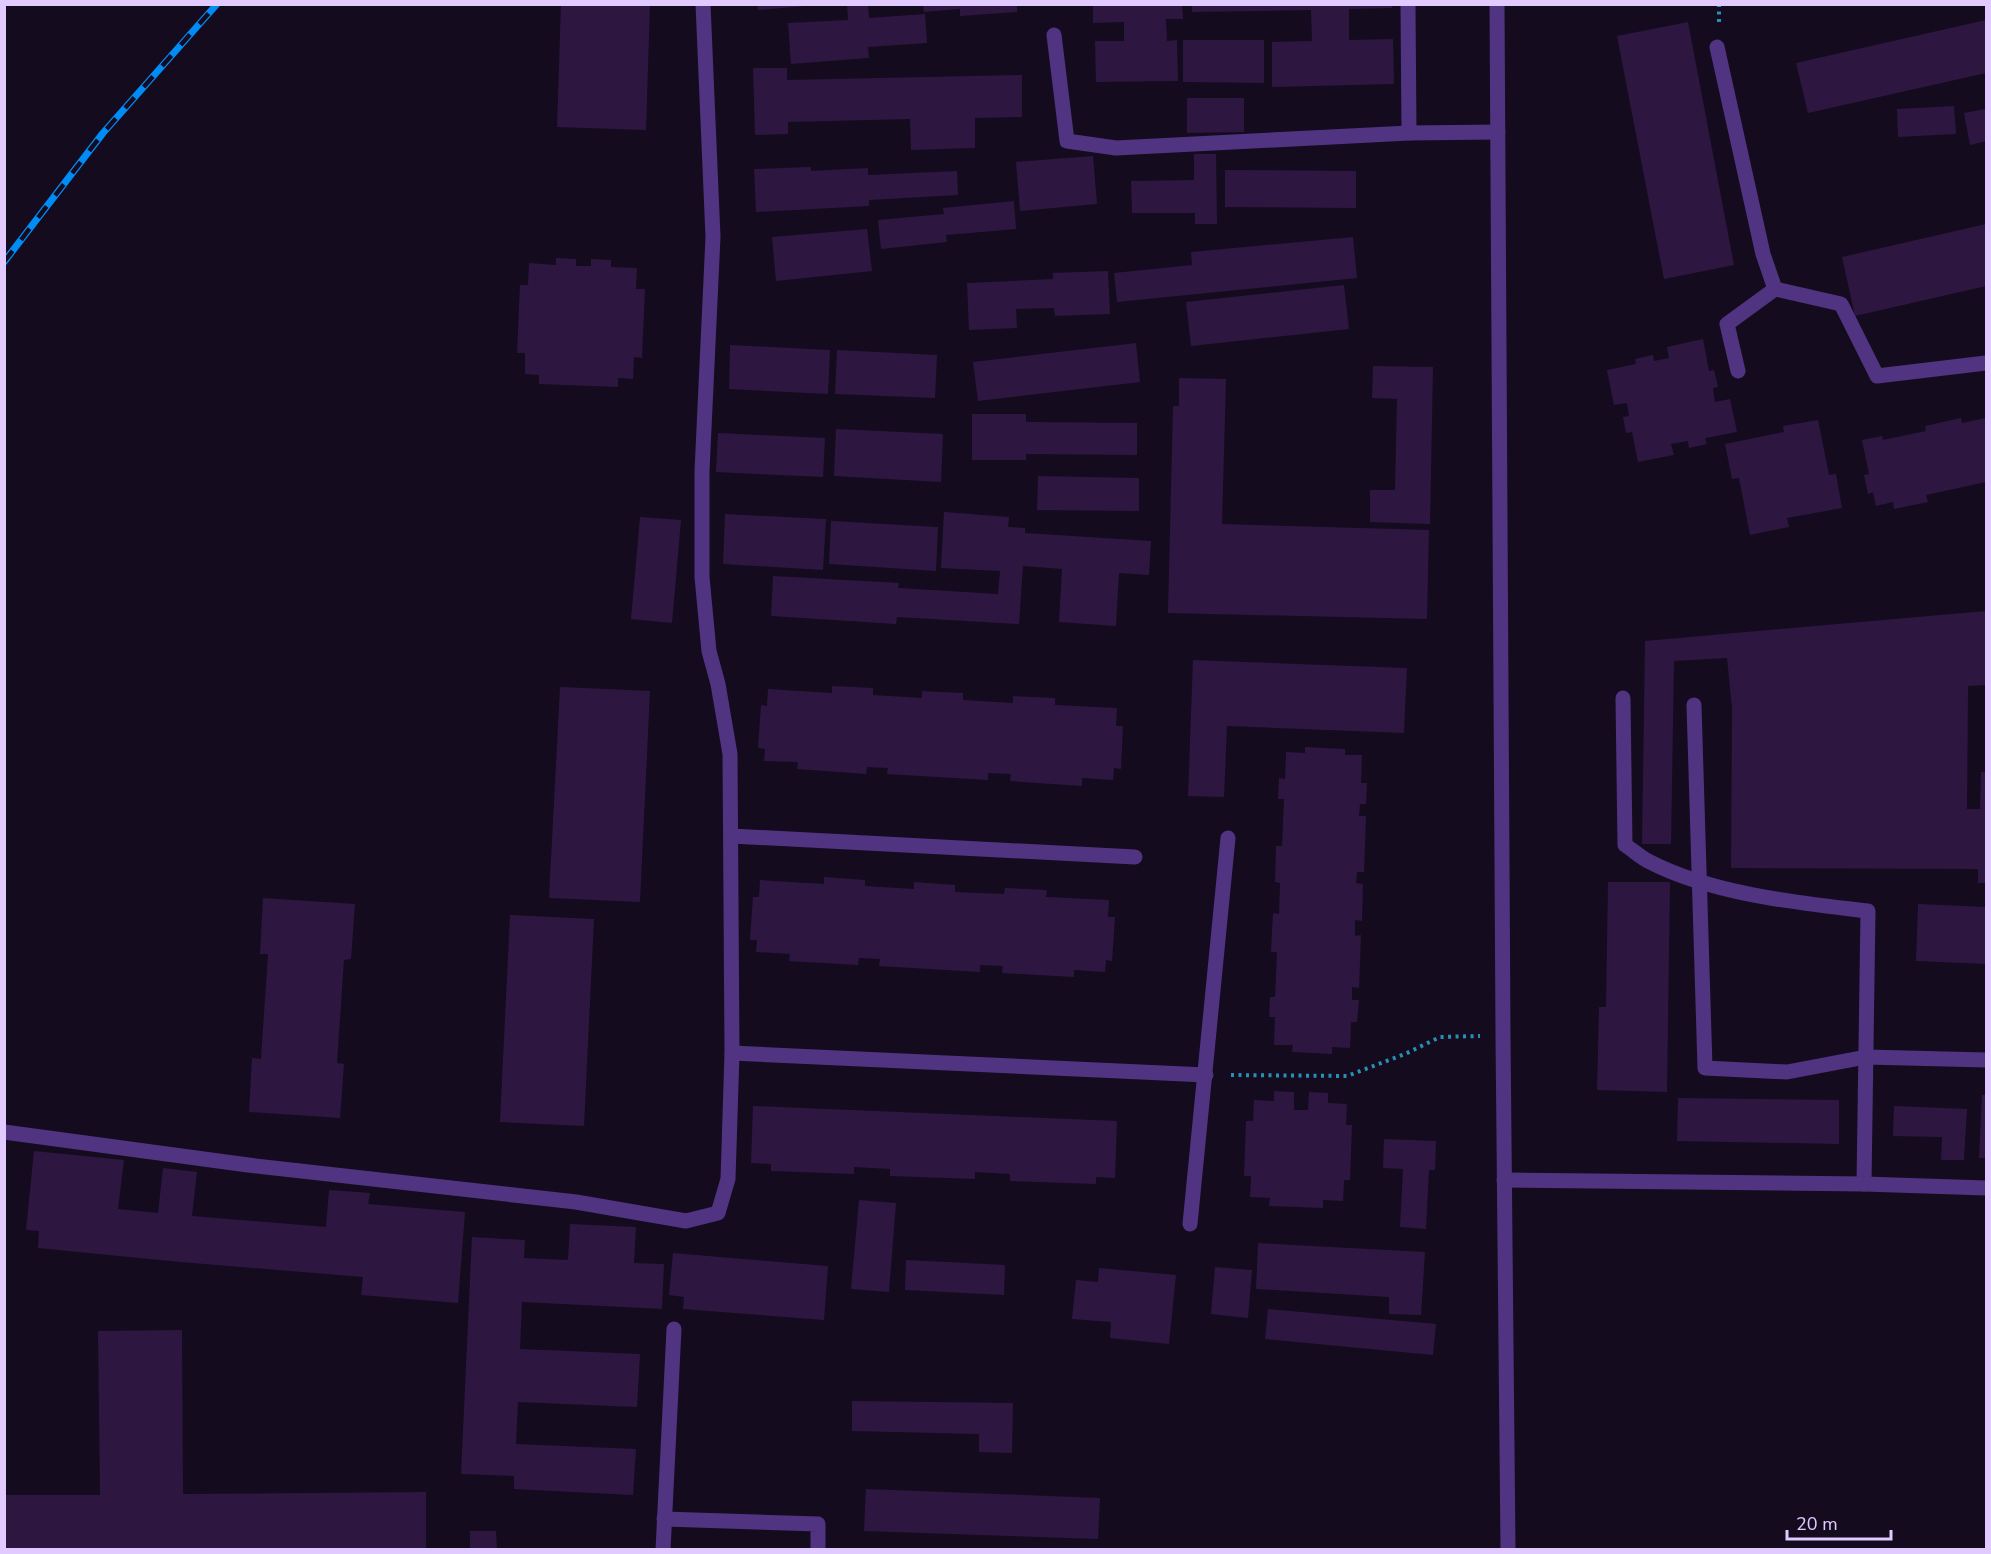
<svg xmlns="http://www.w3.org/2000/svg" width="1991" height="1554" viewBox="0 0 1991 1554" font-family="'Nunito Sans',sans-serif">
<rect width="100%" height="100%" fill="#150b1f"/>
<g fill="#2d1741">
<polygon points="561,4 650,4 646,130 557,127"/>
<polygon points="757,4 805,4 805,6 758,10"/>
<polygon points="847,4 868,4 869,18 925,14 927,43 868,47 869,58 791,64 788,23 848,20"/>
<polygon points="923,4 1017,4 1017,12 960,16 960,9 924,12"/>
<polygon points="1093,4 1182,4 1183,19 1166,19 1167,41 1177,40 1178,81 1096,82 1095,41 1124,41 1124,22 1093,23"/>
<polygon points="1192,4 1392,4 1392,8 1349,9 1349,40 1393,39 1394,84 1272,87 1272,42 1312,41 1311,10 1192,12"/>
<polygon points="1986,20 1986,73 1808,113 1796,63"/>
<polygon points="1688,22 1734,265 1664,279 1617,36"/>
<polygon points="1183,40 1264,40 1264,83 1183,82"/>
<polygon points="753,68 787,68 787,80 1022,75 1022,117 975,118 975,148 911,150 910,119 788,122 788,134 755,135"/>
<polygon points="1187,98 1244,98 1244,132 1187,133"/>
<polygon points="1954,106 1956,134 1898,137 1897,109"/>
<polygon points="1986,109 1986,141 1970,145 1964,113"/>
<polygon points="1194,154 1216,154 1217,224 1195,224 1195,213 1132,213 1131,181 1194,180"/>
<polygon points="1093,156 1097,204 1020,211 1016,162"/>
<polygon points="811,167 811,171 868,168 868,175 957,171 958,195 869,200 869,206 756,212 754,169"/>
<polygon points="1225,170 1356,171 1356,208 1225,207"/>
<polygon points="1014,201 1016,229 946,235 947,242 881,249 878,220 944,214 943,208"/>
<polygon points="1986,224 1986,286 1855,316 1842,257"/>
<polygon points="867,229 872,271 776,281 772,237"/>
<polygon points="1353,237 1357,278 1117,302 1114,273 1192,265 1191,252"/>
<polygon points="556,258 576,259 576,266 591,266 591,259 611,260 611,267 637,268 636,289 645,289 642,358 634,357 633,379 618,378 618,387 539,384 539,375 525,374 525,353 517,353 520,285 528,285 529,263 556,265"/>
<polygon points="1108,271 1110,314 1055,316 1054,308 1016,309 1017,328 969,330 967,283 1053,279 1053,273"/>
<polygon points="1344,285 1349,329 1191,346 1186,302"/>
<polygon points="1703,339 1709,371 1714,370 1718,387 1713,388 1715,402 1730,399 1737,432 1705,438 1707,444 1689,448 1688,441 1671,444 1674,455 1638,462 1632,432 1626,433 1623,417 1629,416 1627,403 1614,405 1607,370 1636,364 1635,359 1653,355 1654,361 1669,358 1667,347"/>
<polygon points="1136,343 1140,382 978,401 973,362"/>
<polygon points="730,345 830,350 828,394 729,389"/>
<polygon points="837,350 937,355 935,398 835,394"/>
<polygon points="1373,366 1433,367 1430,524 1370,522 1370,490 1395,490 1397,399 1372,398"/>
<polygon points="1179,378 1226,379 1222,524 1429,530 1427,619 1168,613 1173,406 1179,406"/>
<polygon points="972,414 1026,414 1026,422 1137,423 1137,455 1026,454 1026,460 972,460"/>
<polygon points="1961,418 1962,423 1986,418 1986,482 1926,495 1928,502 1894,509 1893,502 1876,506 1873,492 1868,494 1864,475 1869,474 1862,440 1882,436 1883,440 1926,431 1925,426"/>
<polygon points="1818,420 1829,475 1836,474 1842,508 1787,518 1789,527 1750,535 1739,478 1732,479 1725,444 1784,432 1783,426"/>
<polygon points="836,429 943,434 941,482 834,476"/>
<polygon points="718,433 825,438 823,477 716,472"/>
<polygon points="1038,476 1139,478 1139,511 1037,510"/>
<polygon points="944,512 1009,517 1008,527 1025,528 1025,533 1151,541 1149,575 1119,573 1116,626 1059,622 1062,569 1023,566 1019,624 897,617 896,624 771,616 773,576 899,583 898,588 998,594 1000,571 941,568"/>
<polygon points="725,514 826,519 823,570 723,564"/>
<polygon points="640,517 681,520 672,623 631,619"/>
<polygon points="831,521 938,527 936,571 829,564"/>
<polygon points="1986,611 1986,685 1968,686 1967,809 1980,809 1981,772 1986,772 1986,883 1978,883 1978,869 1731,868 1732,708 1727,658 1674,661 1671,844 1642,844 1645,641"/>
<polygon points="1193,660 1407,668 1404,733 1227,726 1224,797 1188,796"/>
<polygon points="832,686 873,688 873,695 922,698 922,691 963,693 963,700 1013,703 1013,696 1055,698 1055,705 1117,708 1116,726 1123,726 1121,769 1114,768 1113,780 1082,778 1082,786 1010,781 1011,774 988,773 988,780 887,774 888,768 867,767 866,774 797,769 798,762 764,761 765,749 758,748 761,705 767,706 768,689 832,693"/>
<polygon points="560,687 650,691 640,902 549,898"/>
<polygon points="1305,747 1345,749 1345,755 1362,755 1361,783 1367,783 1366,804 1360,804 1359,816 1366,816 1364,872 1357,872 1356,883 1363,884 1362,921 1355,920 1355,936 1361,935 1359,988 1352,987 1352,1000 1359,1000 1357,1022 1351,1022 1350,1048 1332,1047 1332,1054 1292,1052 1293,1045 1274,1045 1275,1017 1269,1017 1270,997 1275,997 1277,952 1271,952 1273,913 1279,914 1280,883 1275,882 1276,846 1282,846 1284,799 1278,799 1279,778 1285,779 1286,752 1305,753"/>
<polygon points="824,877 865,880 865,886 914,889 914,882 955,885 955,892 1004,894 1005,888 1047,890 1046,897 1109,900 1108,917 1115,917 1112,961 1106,960 1105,972 1074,970 1074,977 1002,973 1003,966 980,965 980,972 879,966 880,959 859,958 858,965 789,961 790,954 756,952 757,940 750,940 753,897 759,897 760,880 824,884"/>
<polygon points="1608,882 1670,882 1667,1092 1597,1090 1599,1007 1606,1007"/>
<polygon points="263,898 355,904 351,959 344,960 337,1063 344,1064 340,1118 249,1112 252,1058 261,1059 268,954 260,954"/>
<polygon points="1918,904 1986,907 1986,964 1916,961"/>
<polygon points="510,915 594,919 584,1126 500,1122"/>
<polygon points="1274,1091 1294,1092 1294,1110 1308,1110 1309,1092 1328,1093 1328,1103 1347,1104 1346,1125 1352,1125 1350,1180 1344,1180 1343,1201 1323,1200 1323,1208 1269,1206 1270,1198 1250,1197 1251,1176 1244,1176 1246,1121 1253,1121 1254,1100 1274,1101"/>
<polygon points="1982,1095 1986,1095 1986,1158 1979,1158"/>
<polygon points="1678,1098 1839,1100 1839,1144 1677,1141"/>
<polygon points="753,1106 1117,1121 1115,1178 1096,1177 1096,1184 1010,1181 1010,1174 975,1172 975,1179 890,1176 890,1169 854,1167 854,1174 771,1171 771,1164 751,1163"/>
<polygon points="1894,1106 1967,1109 1964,1160 1941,1160 1942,1137 1893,1136"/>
<polygon points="1384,1139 1436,1141 1435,1170 1429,1170 1426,1229 1400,1227 1403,1169 1383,1168"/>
<polygon points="34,1151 124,1160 118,1209 158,1213 163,1168 197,1172 192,1216 326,1227 329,1190 370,1193 368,1204 465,1212 458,1303 361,1295 363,1277 180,1262 38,1248 39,1231 26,1230"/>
<polygon points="859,1200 896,1203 889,1292 851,1289"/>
<polygon points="570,1224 636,1227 634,1263 664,1264 662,1309 522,1302 520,1349 640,1354 637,1407 518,1402 516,1444 636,1449 633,1495 514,1489 514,1476 461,1474 472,1237 525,1240 524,1258 568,1260"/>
<polygon points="1258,1243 1425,1252 1421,1315 1389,1314 1389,1297 1256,1289"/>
<polygon points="673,1253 828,1266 824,1320 683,1309 684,1297 669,1295"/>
<polygon points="906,1260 1005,1265 1004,1295 905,1290"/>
<polygon points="1215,1267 1252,1270 1248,1318 1211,1314"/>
<polygon points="1099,1268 1176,1275 1169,1344 1110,1338 1111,1322 1072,1319 1076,1280 1098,1282"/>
<polygon points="1268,1309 1436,1324 1433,1355 1265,1339"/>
<polygon points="182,1330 183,1494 426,1492 426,1550 4,1550 4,1495 100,1495 98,1331"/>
<polygon points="852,1401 1013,1403 1012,1453 979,1452 979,1434 852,1431"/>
<polygon points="866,1489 1100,1498 1098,1539 864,1531"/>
<polygon points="470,1531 496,1531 497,1550 470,1550"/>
</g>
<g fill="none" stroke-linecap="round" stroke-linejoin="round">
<g stroke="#288fb5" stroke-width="4" stroke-dasharray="3 4.5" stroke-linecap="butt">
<polyline points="1719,4 1719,22"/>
<polyline points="1231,1075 1347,1076 1405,1054 1440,1037 1480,1036"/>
</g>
<g stroke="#503481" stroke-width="15">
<path d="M1623 698 1625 845C1633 850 1640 857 1648 861 1711 894 1798 903 1868 911L1864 1184"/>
<polyline points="1694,705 1705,1068 1787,1072 1866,1057 1986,1060"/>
<polyline points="664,1519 818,1524 818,1550"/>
<polyline points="663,1550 674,1329"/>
</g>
<g stroke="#503481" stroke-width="15">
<polyline points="1408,4 1409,133"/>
<polyline points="1054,35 1067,141 1116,148 1409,133 1498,132"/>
<polyline points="1717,47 1763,254 1775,289 1841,304 1877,376 1986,363"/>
<polyline points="1738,371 1727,324 1775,289"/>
<polyline points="731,836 1135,857"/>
<polyline points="732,1053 1206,1075"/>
<polyline points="4,1132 248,1165 576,1202 686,1221 718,1213 728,1179 732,1053 730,754 718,684 709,651 702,577 702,471 713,237 703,4"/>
<polyline points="1504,1180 1864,1184 1986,1188"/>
<polyline points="1190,1224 1228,838"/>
</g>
<polyline stroke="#503481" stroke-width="15" points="1497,4 1503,1036 1508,1550"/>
<defs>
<polyline id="rail" points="4,262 103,133 217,4"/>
</defs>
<use href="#rail" stroke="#008cf5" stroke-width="7"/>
<use href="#rail" stroke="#150b1f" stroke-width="4.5" stroke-dasharray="14" stroke-linecap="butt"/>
</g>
<rect width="1991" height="1554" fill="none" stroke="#e1caff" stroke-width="12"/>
<path d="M1787 1530v9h104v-9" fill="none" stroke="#e1caff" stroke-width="3"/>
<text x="1796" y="1530" font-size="18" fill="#e1caff" stroke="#150b1f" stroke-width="4.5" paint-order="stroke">20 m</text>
</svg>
